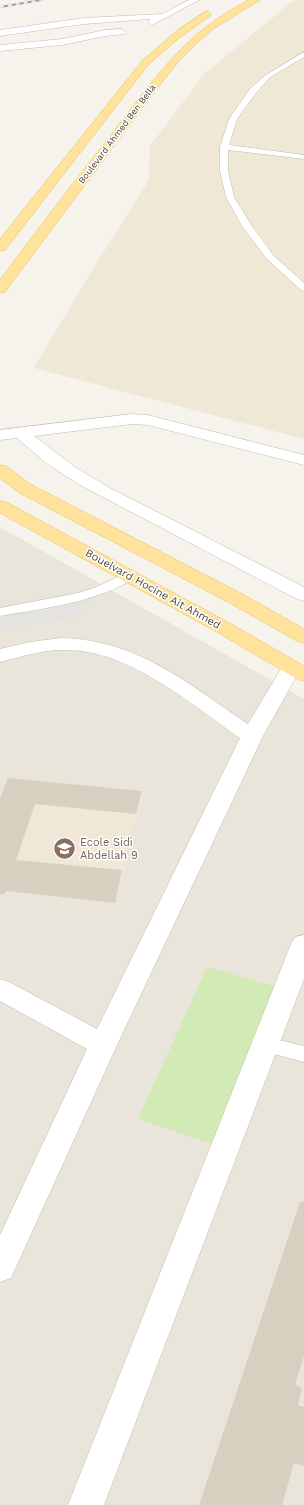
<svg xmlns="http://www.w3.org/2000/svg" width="304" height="1505" viewBox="0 0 304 1505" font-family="'Work Sans',sans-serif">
<rect width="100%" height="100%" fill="#f6f3ec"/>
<polygon fill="#eae5da" points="0,527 304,699 304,1505 0,1505"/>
<g fill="#efe8d6">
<polygon points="304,0 304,439 34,368 91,272 149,180 150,146 205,73 293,1"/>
<polygon points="8,778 144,791 140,805 135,805 132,814 136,814 115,903 0,891 0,799"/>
</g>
<polygon fill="#d2eab5" points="207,967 278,987 215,1145 138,1119"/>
<polygon fill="#e5e3e0" points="88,589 95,604 79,606 84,616 0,631 0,605"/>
<g fill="#d8cfc1">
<polygon points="8,778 142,791 136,814 35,804 16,860 122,870 115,903 6,891 4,895 0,894 0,799"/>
<polygon points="300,1202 304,1202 304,1356 295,1385 302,1388 298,1405 304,1407 304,1466 294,1463 282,1505 199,1505"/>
</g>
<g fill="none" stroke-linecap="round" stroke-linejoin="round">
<defs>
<g id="service">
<polygon points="304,52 304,57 270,77 256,93 237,119 229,145 304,155 304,159 228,150 228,171 234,197 251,225 273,255 304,283 304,291 301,290 267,259 242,226 226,197 220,171 220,147 229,119 250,89 266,75"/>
<path d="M129 572 134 573 136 576 134 579C92 603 46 608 0 616V608L78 593 94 588Z"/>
<polygon points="266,1037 304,1046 304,1062 259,1050 256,1045 259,1040"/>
</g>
<g id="minor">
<polygon points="189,0 199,0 152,25 148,22 150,19 84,24 0,36 0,30 84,18 162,14"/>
<polygon points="122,29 126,32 125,34 105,36 62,45 0,51 0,45 62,39 105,30"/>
<polygon points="132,414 148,415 304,455 304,465 148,425 132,424 34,436 75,467 110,488 304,587 304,601 297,599 80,485 46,463 17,438 0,440 0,430"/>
<path d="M61 638C138 640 187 683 248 724L284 664 291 662 298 664 301 668 263 736 117 1045 11 1278 0 1282V1235L87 1049 0 1001V979L9 982 97 1029 240 738C188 702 126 647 60 650 39 651 20 657 0 662V649L30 642Z"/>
<polygon points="304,935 304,979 104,1505 68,1505 291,944 295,937"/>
</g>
<g id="primary">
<path d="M249 0H260L213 29 197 43 179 61 151 96 5 292 0 293V280C35 232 71 186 107 140 152 83 181 34 249 0Z"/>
<polygon points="207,11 211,14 210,16 178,39 148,65 5,250 0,251 0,239 142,61 179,29"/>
<polygon points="0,465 6,466 30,484 244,595 304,629 304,643 297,641 230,603 18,492 0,478"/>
<polygon points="0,501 6,502 231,624 304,666 304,681 297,679 217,632 0,513"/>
</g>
</defs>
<use href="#service" stroke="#c2bbae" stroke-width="1"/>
<use href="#minor" stroke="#c2bbae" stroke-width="1"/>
<use href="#primary" stroke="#e6c16a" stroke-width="1"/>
<use href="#service" fill="#fff" fill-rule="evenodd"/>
<use href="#minor" fill="#fff" fill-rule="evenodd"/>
<use href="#primary" fill="#ffe39c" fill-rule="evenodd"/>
<defs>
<polyline id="rail" points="0,7 41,0"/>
</defs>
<use href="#rail" stroke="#9a9a9a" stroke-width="2"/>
<use href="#rail" stroke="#fff" stroke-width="1.5" stroke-dasharray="4" stroke-linecap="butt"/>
</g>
<defs>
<symbol id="school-disc" viewBox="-11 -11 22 22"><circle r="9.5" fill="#8d6e63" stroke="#fff"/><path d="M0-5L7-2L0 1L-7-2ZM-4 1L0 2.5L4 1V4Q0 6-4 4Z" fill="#fff"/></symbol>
</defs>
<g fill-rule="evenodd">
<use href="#school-disc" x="52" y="836" width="25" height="25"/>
</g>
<g text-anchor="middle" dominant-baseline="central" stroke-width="3" stroke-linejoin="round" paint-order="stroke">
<g font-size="9" fill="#4b4439" stroke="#fff">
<text transform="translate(117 134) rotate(-53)">Boulevard Ahmed Ben Bella</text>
</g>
<g font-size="11" fill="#4b4439" stroke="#fff">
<text transform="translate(153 589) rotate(29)">Bouelvard Hocine Ait Ahmed</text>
</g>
<g font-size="11" fill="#785e54" stroke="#fff" text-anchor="start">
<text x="80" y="842">Ecole Sidi<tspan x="80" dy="13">Abdellah 9</tspan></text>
</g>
</g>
</svg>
